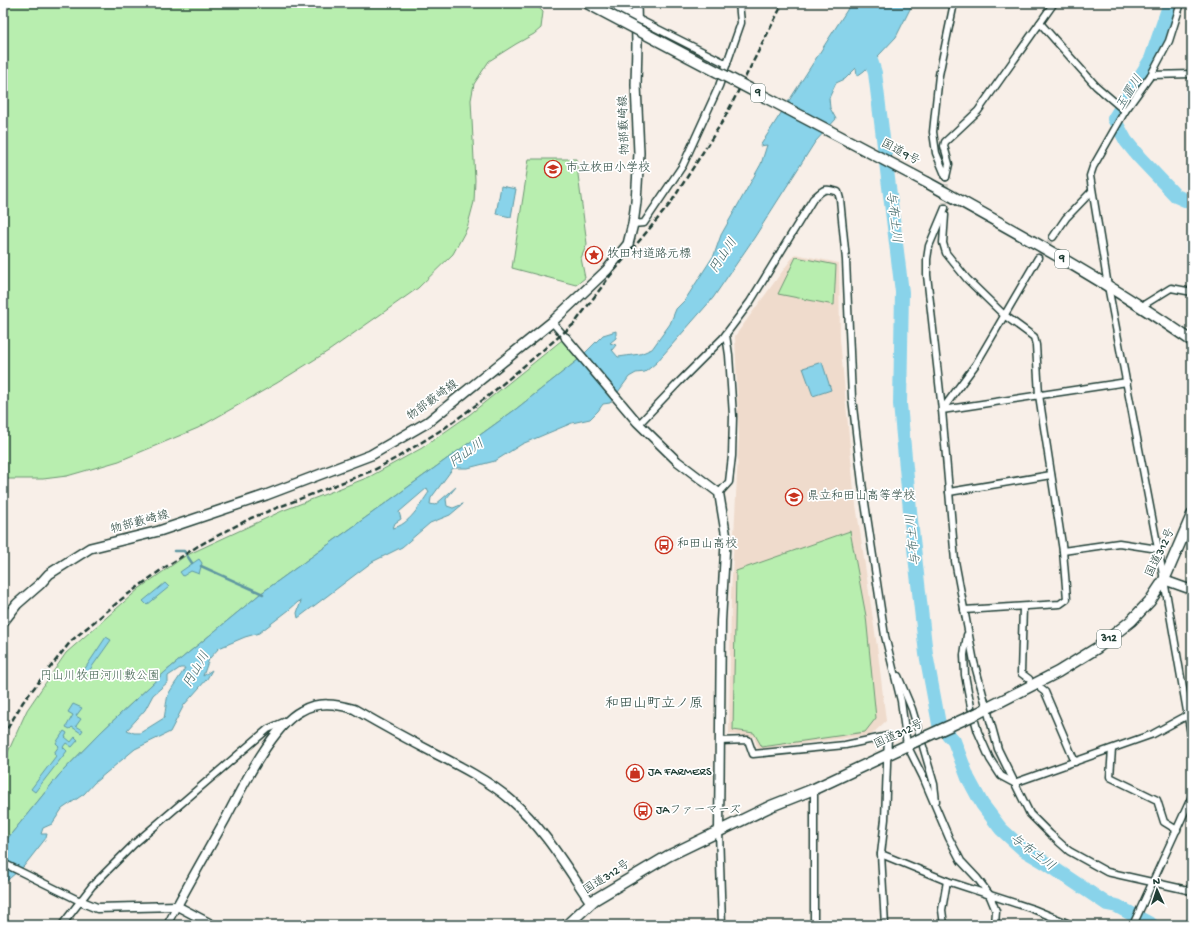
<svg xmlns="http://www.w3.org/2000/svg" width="1195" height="928" viewBox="0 0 1195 928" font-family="'Gochi Hand','Klee One',sans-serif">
<rect width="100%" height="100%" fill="#f8efe8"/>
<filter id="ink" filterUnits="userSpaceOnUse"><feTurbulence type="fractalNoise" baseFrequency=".025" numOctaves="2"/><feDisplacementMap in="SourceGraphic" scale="8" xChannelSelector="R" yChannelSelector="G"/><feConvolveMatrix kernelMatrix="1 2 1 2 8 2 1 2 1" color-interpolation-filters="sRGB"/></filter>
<g filter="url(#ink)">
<polygon fill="#efdbcc" points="795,254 839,263 840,339 854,491 878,653 886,721 871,735 758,749 754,737 729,734 731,596 739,435 735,336"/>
<g fill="#b8eeaf" stroke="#6c9672">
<polygon points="3,3 534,3 543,12 541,28 534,34 516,44 489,61 474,84 471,100 475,180 474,202 467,228 453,254 418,288 330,350 277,383 198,428 119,461 67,476 43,479 3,479"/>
<polygon points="529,159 576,159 587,244 581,258 585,278 576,285 512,268"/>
<polygon points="796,257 836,265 834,305 778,294"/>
<polygon points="562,340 578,360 516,409 260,594 165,672 101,732 60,774 3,844 3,763 27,710 66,653 140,588 185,556 282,511 369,477 422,448 469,415"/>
<polygon points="850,531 866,616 876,718 865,732 762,747 754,733 733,730 736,571"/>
</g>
<g fill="#89d3ea" stroke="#5f97a1" fill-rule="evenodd">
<path d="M850 3H913L896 37 864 71 857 76 856 68 845 79 836 83 829 98 830 108 836 119 815 142 754 238 713 298 656 363 645 372 636 373 629 377 610 403 603 404 598 411 590 419 572 423 522 444 495 461 468 468H453L431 498 430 504 435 505 456 487 446 499 447 506 453 508 463 504 450 515 430 523 402 547 372 562 298 618 297 613 301 601 298 602 289 610 259 633 245 637 219 648 209 659 203 676 212 670 207 679 184 705 170 732 135 749 94 783 84 794 62 809 52 824 43 828 41 834H47L46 838 24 866 3 884V844L60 774 101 732 165 672 260 594 516 409 578 360 603 335 616 331V338L610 343 616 345 612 350 618 357 640 354 652 349 670 324 676 309 685 300 714 255 721 235 761 164 767 145 760 146 847 10ZM427 488 429 492C420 505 409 525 393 528L395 523 401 519 399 512ZM180 668H185C180 677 174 684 169 693 166 699 166 710 164 718L140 733H134L127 730 145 710 153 695 168 682V676Z"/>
<polygon points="501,186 516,189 511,217 496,214"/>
<polygon points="822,362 831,390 813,396 803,368"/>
<polygon points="199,559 202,563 199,574 191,571 183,576 180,572"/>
<polygon points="165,583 169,587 147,605 143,601"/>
<polygon points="106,637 111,640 84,678 80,676"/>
<polygon points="73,704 82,708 76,716 81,719 76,726 83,730 81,733 72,727 70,729 66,727 73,715 68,712"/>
<polygon points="64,731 67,733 65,737 71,742 75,737 78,740 72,747 66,743 63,747 67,751 35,792 31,789 56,756 54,753 59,746 56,743"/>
</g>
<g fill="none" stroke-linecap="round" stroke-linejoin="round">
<g stroke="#5f97a1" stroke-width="2.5">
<polyline points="174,551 184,551 192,563"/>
<polyline points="201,566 263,594"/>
</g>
<g stroke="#89d3ea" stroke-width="14">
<polyline points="1170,3 1151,59 1114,119 1126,141 1139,157 1176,196 1192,203"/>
<polyline points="866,45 875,73 902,292 900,404 911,521 926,654 939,724 954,741 968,778 982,804 1001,829 1024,850 1046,863 1107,904 1117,906 1152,925"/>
</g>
<g stroke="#cdcbc4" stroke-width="6" stroke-dasharray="6 3" stroke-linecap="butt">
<polyline points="945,208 946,177"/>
<polyline points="1038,258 1053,237"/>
</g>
<defs>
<g id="minor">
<polyline points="1181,3 1169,41 1151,75 1125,111 1093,167 1090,176 1108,286 1164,580 1192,740"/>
<polyline points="636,18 727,64"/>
<polyline points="1040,23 1096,86 1125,111"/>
<polyline points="1151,75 1192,74"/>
<polyline points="946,177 949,164 944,146 945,142 978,111 1054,3"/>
<polyline points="946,177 936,153 933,132 939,75 954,3"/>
<polyline points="945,208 929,246 927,259 927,275 942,410 955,561 974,662 998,749 1030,814 1050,834 1069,851 1107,872 1192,891"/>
<polyline points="945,215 943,243 946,253 967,279 1004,315 1034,337 1036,345 1039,395 1063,551 1067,599 1060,604 964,610"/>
<polyline points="633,224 644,223 683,165 719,86 741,23 739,3"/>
<polyline points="1053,237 1066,218 1092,191"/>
<polyline points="1142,306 1171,288 1192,292"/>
<polyline points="552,322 566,338"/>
<polyline points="942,410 1127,382"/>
<polyline points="942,410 976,364 1038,258"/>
<path d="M639 424 679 382 723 338 750 302 813 199C823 190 824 187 838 192L840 199 846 260 852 398 862 483 885 636 901 701 907 745 923 777 949 838 961 861 977 878 989 894 996 911 995 925"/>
<polyline points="949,492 1051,475"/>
<polyline points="719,493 729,482 732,456 733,416 729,355 726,335"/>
<polyline points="1063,551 1119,543 1158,549"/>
<polyline points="1023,607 1021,673 1029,679"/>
<polyline points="967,635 964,655 965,675 971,707 978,732 990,759 1001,776 1014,783 1153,734 1188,715"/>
<polyline points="898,676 912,709 934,784 936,801"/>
<polyline points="1041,689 1045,692 1075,762"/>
<polyline points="720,741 748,740 753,754 845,745 888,736 885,819 881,854 885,925"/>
<polyline points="1112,749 1110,777 1157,800 1164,822 1177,830"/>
<polyline points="814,789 814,925"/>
<polyline points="719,831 722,925"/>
<polyline points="881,854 947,881 1033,909 1072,925"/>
<polyline points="3,863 80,901"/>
<polyline points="62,925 92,886 134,844 268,729 286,721"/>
<polyline points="167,925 177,906"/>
<polyline points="944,925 942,910 947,881"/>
<polyline points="1133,925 1192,796"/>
</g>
<g id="tertiary">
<polyline points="609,3 636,18"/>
<polyline points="566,338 637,422 677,461 719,493 726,535 721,621 719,831"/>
<polyline points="1164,580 1192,590"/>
<polyline points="80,901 97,908 177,906 213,925"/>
<path d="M177 906C193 876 210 847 226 818 241 789 273 725 301 711 318 701 336 704 354 709 380 724 407 739 434 753 460 766 489 781 511 800 544 828 567 868 591 903"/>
</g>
<polyline id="secondary" points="3,622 17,604 40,584 49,574 90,548 159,531 266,495 371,455 428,422 552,322 607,270 628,244 633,224 636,202 639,153 636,85 637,44 636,3"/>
<g id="trunk">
<path d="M928 183C1018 233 1108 282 1192 341"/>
<polyline points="978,713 1058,672 1097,648 1131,621 1150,601 1164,580 1192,515"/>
<polyline points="567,925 594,900 668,856 771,806 814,789 914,742"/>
</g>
</defs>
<use href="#minor" stroke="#1f3d34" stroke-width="9"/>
<use href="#tertiary" stroke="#1f3d34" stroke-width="11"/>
<use href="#secondary" stroke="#1f3d34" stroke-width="12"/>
<use href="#trunk" stroke="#1f3d34" stroke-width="13"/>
<use href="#minor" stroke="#fff" stroke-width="6"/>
<use href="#tertiary" stroke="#fff" stroke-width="8"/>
<use href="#secondary" stroke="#fff" stroke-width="9"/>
<use href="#trunk" stroke="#fff" stroke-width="10"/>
<polyline stroke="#1f3d34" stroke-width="2.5" stroke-dasharray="6 3" stroke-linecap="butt" points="3,736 23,702 71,641 123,598 161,570 198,546 251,518 374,470 398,457 446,427 487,397 574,324 610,276 670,204 724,119 783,3"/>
<defs>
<g id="trunk-bridge">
<polyline points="587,3 928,183"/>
<polyline points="914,742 978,713"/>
</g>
</defs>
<use href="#trunk-bridge" stroke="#1f3d34" stroke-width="13" stroke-linecap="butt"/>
<use href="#trunk-bridge" stroke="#fff" stroke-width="10"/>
</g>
</g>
<defs>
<symbol id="school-ring" viewBox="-11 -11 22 22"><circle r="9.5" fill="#fff" stroke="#c8321e" stroke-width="1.5"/><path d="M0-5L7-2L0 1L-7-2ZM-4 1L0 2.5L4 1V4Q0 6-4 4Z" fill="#c8321e"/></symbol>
<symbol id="sight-ring" viewBox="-11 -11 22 22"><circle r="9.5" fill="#fff" stroke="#c8321e" stroke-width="1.5"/><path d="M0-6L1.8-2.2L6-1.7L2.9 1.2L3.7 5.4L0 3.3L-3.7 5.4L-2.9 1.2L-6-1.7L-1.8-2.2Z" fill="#c8321e"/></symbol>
<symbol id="bus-ring" viewBox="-11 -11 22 22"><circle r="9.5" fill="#fff" stroke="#c8321e" stroke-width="1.5"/><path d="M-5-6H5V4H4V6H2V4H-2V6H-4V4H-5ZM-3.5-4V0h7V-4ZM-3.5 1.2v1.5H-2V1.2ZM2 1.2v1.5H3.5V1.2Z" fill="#c8321e"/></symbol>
<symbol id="shop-ring" viewBox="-11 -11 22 22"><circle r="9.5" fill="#fff" stroke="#c8321e" stroke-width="1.5"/><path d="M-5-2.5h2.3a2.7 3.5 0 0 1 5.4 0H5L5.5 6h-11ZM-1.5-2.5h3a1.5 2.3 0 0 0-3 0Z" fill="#c8321e"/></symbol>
</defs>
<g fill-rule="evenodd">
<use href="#school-ring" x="543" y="159" width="20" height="20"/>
<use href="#sight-ring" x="584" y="245" width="20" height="20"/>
<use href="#school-ring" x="784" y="487" width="20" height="20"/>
<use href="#bus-ring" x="654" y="535" width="20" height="20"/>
<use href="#shop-ring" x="625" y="763" width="20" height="20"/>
<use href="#bus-ring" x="633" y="801" width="20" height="20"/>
</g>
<g text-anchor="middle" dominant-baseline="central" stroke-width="3.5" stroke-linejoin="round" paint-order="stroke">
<g fill="#fff" stroke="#627771" stroke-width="1">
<rect x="751" y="84" width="14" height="18" rx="3"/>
<rect x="1055" y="250" width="14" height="18" rx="3"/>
<rect x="1097" y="630" width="24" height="18" rx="3"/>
</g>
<g font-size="11" font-weight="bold" fill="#1f3d34">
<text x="758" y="93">9</text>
<text x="1062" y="259">9</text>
<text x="1109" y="639">312</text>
</g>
<g font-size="12" fill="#1f3d34" stroke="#fff">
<text transform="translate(625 125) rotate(-92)">物部藪崎線</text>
<text transform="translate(900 153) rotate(28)">国道9号</text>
<text transform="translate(433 401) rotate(-36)">物部藪崎線</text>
<text transform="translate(140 523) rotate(-15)">物部藪崎線</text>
<text transform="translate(1161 553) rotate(-65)">国道312号</text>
<text transform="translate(899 735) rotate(-25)">国道312号</text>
<text transform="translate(607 878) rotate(-33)">国道312号</text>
</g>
<g font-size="12" fill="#1f3d34" stroke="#fff" text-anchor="start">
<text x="566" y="169">市立枚田小学校</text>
<text x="607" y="255">牧田村道路元標</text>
<text x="807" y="497">県立和田山高等学校</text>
<text x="677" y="545">和田山高校</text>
<text x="648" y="773">JA FARMERS</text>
<text x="656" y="811">JAファーマーズ</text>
</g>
<g font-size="12" fill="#3e604d" stroke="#fff">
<text x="100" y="677">円山川牧田河川敷公園</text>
</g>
<g font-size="13" font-style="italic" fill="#3a6262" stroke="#fff">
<text transform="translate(1130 93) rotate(-58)">玉置川</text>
<text transform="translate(893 217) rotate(83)">与布土川</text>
<text transform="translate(724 256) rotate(-57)">円山川</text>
<text transform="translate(467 454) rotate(-35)">円山川</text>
<text transform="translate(914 540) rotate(-96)">与布土川</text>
<text transform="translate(197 670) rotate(-60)">円山川</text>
<text transform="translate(1032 853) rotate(37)">与布土川</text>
</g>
<g font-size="14" fill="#1f3d34" stroke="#fff">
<text x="654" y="704">和田山町立ノ原</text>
</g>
</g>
<rect width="1195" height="928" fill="none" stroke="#fff" stroke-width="16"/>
<rect x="8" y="8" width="1179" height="912" fill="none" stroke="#1f3d34" stroke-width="1.5" filter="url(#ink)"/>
<g transform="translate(1157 890) rotate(357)" stroke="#ffffff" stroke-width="3" paint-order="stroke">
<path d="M0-3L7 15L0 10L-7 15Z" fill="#1f3d34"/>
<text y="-6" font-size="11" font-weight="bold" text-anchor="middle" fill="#1f3d34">N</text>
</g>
</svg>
